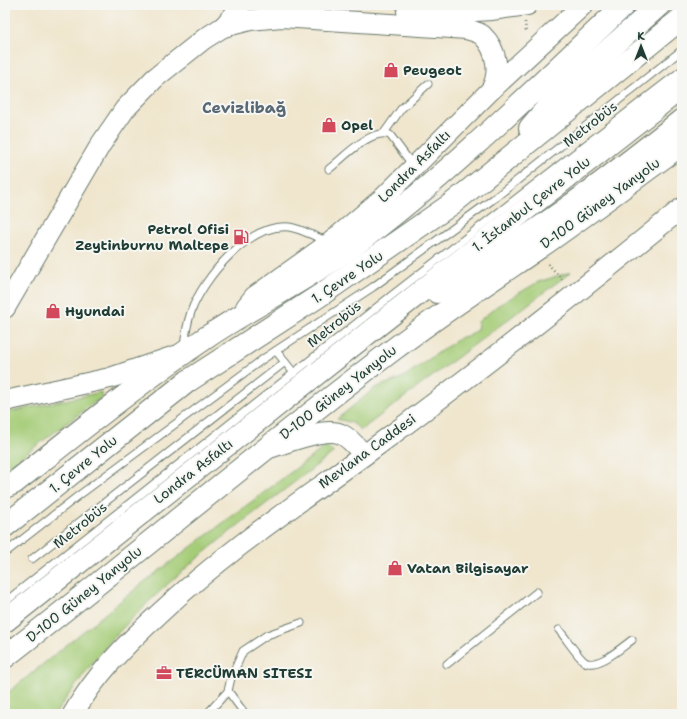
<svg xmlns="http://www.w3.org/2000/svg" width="687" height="719" viewBox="0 0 687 719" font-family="'Shantell Sans',sans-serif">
<rect width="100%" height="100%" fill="#f6f6f2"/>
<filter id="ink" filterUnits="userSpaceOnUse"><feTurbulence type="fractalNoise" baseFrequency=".025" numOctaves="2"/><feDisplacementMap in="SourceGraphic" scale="8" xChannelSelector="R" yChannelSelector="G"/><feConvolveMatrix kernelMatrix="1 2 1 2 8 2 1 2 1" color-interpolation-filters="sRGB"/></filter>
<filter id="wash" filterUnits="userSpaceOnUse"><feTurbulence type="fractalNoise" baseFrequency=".012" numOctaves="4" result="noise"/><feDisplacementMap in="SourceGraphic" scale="16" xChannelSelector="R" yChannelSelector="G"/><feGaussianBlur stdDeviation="0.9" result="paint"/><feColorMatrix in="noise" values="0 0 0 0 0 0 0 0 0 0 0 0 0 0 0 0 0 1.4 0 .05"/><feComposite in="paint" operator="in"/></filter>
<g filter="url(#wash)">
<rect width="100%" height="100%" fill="#f0e6ce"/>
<g fill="#a5cc77" stroke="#628456">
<polygon points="571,272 361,430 352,423 337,419 375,388 402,378 461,337 467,336 477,330 478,322 497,306 538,282"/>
<polygon points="101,392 102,397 5,469 5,413"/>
<path d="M326 446 334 452C260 509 182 564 118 633 95 658 75 686 55 714H5V695L144 582Z"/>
</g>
</g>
<g filter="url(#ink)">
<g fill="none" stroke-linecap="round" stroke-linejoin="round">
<defs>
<g id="lane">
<polyline points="384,133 401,109 428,84"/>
<path d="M329 169C343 158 372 127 390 135L414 167"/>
<path d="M184 348C185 336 187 324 191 312 203 278 249 223 289 227 302 229 315 237 327 241"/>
<polyline points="276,351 294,373"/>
<polyline points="5,553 78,496 263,359 373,287 496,197 682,50"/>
<polyline points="32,559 285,362"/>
<polyline points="5,602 391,296 682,70"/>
<path d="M559 630C566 638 578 657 585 662 598 669 622 647 632 640"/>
<polyline points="447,664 537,592"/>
<polyline points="228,691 245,714"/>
<polyline points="207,714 228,691 231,678 243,651 267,635 301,623"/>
</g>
<g id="secondary">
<polyline points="407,12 445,13 491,10 527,5"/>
<path d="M223 27 250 20 281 17 467 29C472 31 478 32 482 35 497 49 501 73 491 90"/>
<polyline points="246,307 254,297 331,242 383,198 491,90 583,5"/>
<polyline points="5,308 101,144 125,109 155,78 204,39 223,27 235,14 240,5"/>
<polyline points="5,401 110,378 175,356"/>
<path d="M266 449C284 444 325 426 341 434 350 438 358 448 364 455"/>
<path d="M73 714C96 674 127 643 161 612 224 553 294 506 363 456 472 376 578 293 682 208"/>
</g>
<g id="primary">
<path d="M5 487 14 483C77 433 140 382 207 337 256 304 309 279 356 244 452 172 537 87 624 5"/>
<path d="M5 657C134 557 259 451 390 352 437 316 487 283 537 249 586 215 634 179 682 144"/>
</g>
<g id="highway">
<polyline points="530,128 552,102 577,78 659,5"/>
<path d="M437 292C525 243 604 182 682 120"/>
<polyline points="5,526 188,381 319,296 453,203 682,18"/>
<polyline points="5,621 382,322 682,87"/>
</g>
</defs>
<use href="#lane" stroke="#68786a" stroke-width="9"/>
<use href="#secondary" stroke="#68786a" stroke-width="22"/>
<use href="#primary" stroke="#68786a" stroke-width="24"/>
<use href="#highway" stroke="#68786a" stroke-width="24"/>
<g stroke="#68786a" stroke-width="2.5" stroke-dasharray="1 3" stroke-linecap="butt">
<polyline points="525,22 526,33"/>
<polyline points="548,264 563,280"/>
</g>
<use href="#lane" stroke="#fff" stroke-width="7"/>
<use href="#secondary" stroke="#fff" stroke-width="20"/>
<use href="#primary" stroke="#fff" stroke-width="22"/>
<use href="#highway" stroke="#fff" stroke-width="22"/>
</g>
</g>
<defs>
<symbol id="shop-bare" viewBox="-9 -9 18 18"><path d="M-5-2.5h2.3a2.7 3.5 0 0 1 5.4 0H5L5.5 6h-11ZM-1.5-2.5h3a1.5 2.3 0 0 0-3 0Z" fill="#d1495b" stroke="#f6f6f2" stroke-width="2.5" paint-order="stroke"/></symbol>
<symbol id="fuel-bare" viewBox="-9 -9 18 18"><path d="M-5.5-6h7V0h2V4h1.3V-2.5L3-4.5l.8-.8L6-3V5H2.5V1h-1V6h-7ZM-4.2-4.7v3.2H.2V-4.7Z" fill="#d1495b" stroke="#f6f6f2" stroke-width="2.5" paint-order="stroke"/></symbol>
<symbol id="office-bare" viewBox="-9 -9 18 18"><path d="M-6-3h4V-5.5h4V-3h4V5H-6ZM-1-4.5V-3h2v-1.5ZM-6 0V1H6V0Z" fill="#d1495b" stroke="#f6f6f2" stroke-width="2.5" paint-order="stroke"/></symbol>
</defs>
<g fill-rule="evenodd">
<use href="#shop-bare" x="380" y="59" width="22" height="22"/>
<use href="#shop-bare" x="318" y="114" width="22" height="22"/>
<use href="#fuel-bare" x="230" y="226" width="22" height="22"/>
<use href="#shop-bare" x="42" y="300" width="22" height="22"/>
<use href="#shop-bare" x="384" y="557" width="22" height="22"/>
<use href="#office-bare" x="153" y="662" width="22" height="22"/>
</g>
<g text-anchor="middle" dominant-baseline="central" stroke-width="4" stroke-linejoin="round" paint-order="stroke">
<g font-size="14" font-weight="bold" fill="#1f3d34" stroke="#f6f6f2" text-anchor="start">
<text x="403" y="70">Peugeot</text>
<text x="341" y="125">Opel</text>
<text x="229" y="229" text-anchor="end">Petrol Ofisi<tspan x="229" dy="16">Zeytinburnu Maltepe</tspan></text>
<text x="65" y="311">Hyundai</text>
<text x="407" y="568">Vatan Bilgisayar</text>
<text x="176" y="673">TERCÜMAN SITESI</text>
</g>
<g font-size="14" fill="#1f3d34" stroke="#f6f6f2">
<text transform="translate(590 124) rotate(-38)">Metrobüs</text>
<text transform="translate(414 166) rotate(-45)">Londra Asfaltı</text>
<text transform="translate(600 203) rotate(-36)">D-100 Güney Yanyolu</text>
<text transform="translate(531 204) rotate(-38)">1. İstanbul Çevre Yolu</text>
<text transform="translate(347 277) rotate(-34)">1. Çevre Yolu</text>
<text transform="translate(334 324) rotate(-39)">Metrobüs</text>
<text transform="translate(338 392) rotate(-38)">D-100 Güney Yanyolu</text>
<text transform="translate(367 451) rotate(-36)">Mevlana Caddesi</text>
<text transform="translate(83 464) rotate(-39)">1. Çevre Yolu</text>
<text transform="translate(193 471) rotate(-38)">Londra Asfaltı</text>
<text transform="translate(80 525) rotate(-39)">Metrobüs</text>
<text transform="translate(84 594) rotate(-39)">D-100 Güney Yanyolu</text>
</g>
<g font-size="16" font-weight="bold" fill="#596875" stroke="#f6f6f2">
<text x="244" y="107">Cevizlibağ</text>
</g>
</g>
<rect width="687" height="719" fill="none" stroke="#f6f6f2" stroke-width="20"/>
<g transform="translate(641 46)" stroke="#f6f6f2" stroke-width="3" paint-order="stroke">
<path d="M0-3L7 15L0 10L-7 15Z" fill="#1f3d34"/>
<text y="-6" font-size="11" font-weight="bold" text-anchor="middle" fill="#1f3d34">K</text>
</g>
</svg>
